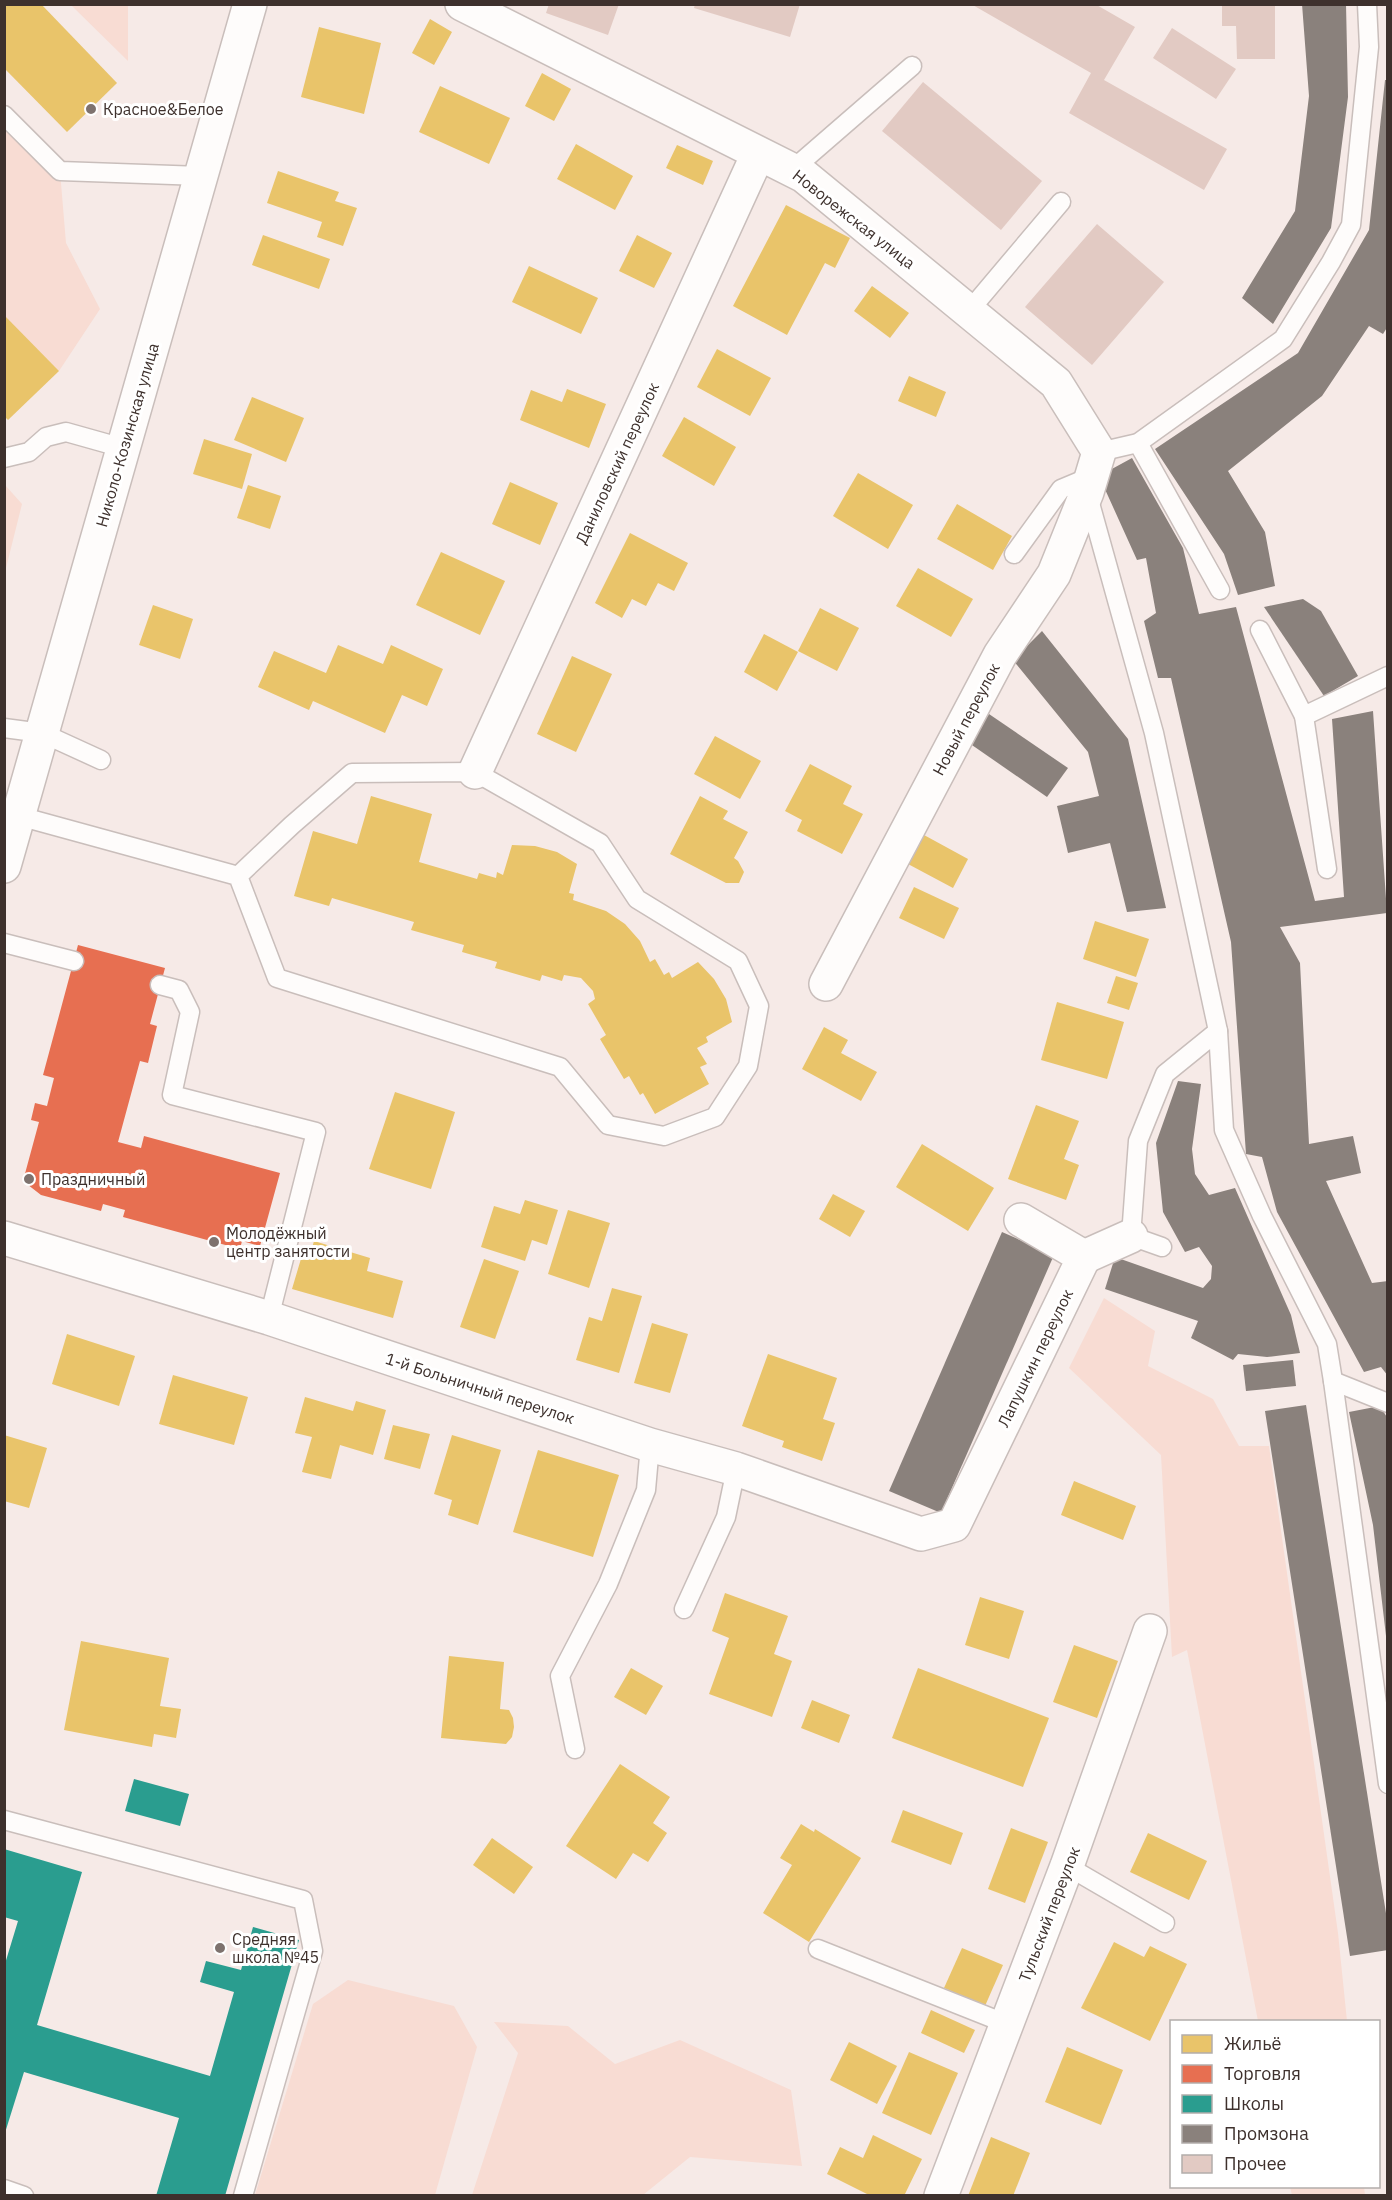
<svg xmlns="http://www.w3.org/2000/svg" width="1392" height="2200" viewBox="0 0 1392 2200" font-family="'IBM Plex Sans',sans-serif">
<rect width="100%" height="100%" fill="#f6eae7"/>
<g fill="#f8dcd3">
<polygon points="71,5 128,5 128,61"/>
<polygon points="5,115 60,171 66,243 100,309 59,371 5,317"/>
<polygon points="5,485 22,504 5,572"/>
<polygon points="1104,1298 1155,1331 1148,1366 1213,1399 1239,1446 1269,1446 1338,1933 1347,2021 1258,2021 1187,1650 1172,1657 1161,1455 1069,1368"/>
<polygon points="348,1980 454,2006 477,2047 435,2195 255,2195 313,2004"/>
<polygon points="494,2022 568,2026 615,2064 680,2040 791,2090 802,2166 690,2157 643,2195 472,2195 518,2053"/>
<polygon points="1290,2187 1364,2187 1365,2195 1292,2195"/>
</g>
<g fill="#e9c46a">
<polygon points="4,4 41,4 117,83 67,132 4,68"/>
<polygon points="430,19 452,32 434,65 412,53"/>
<polygon points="319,27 381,43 364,114 301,97"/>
<polygon points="542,73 571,89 554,121 525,106"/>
<polygon points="440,86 510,118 489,164 419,132"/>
<polygon points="576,144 633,176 615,210 557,179"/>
<polygon points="677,145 713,161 703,185 666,168"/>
<polygon points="278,171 339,192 335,201 357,208 343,246 317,237 322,222 267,203"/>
<polygon points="786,205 850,238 835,268 825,263 787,335 733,306"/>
<polygon points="263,235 330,259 319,289 252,265"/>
<polygon points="637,235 672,253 654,288 619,271"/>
<polygon points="529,266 598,298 581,334 512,302"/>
<polygon points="872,286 909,313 890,338 854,311"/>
<polygon points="4,315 59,371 8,420 4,416"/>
<polygon points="717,349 771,378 750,416 697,387"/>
<polygon points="909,376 946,392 936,417 898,401"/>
<polygon points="567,389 606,404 589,448 520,420 531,390 562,402"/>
<polygon points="252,397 304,418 286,462 234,440"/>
<polygon points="684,417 736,447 714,486 662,456"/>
<polygon points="204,439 252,454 242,489 193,474"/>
<polygon points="858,473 913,505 888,549 833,516"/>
<polygon points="510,482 558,503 540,545 492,524"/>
<polygon points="248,485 281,496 270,529 237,518"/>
<polygon points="957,504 1012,536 993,570 937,539"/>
<polygon points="630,533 688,563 674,591 658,583 646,606 632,599 622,618 595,603"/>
<polygon points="441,552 505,581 480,635 416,605"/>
<polygon points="918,568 973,599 951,637 896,606"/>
<polygon points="153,605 193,619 180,659 139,645"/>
<polygon points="820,608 859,628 837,671 798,651"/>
<polygon points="764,634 798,652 777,691 744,672"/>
<polygon points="338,645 383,664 391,645 443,669 427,706 402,695 385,733 313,701 309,710 258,687 274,651 326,673"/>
<polygon points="572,656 612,674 576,752 537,734"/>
<polygon points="715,736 761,761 740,799 694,774"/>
<polygon points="810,764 852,786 843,804 863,814 842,854 797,831 802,820 785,811"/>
<polygon points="371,796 432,814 419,862 477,879 479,873 496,878 497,872 503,875 512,845 535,846 557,852 577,864 569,893 574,894 573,900 606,911 625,924 640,941 650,962 655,959 664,975 669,972 672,978 698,962 714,979 726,999 732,1022 706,1037 708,1042 697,1048 707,1064 700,1067 709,1084 655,1114 643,1093 640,1095 629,1076 624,1079 600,1039 606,1035 588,1004 595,999 593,991 581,978 564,975 562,981 542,975 540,981 495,968 497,962 462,952 464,945 411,930 414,922 332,898 329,906 294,896 313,831 357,844"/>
<polygon points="700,796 728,811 723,819 748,832 734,858 738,861 744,872 739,883 726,883 670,854"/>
<polygon points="924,835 968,859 953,888 908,864"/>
<polygon points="914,887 959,908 944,939 899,918"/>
<polygon points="1095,921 1149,939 1136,977 1083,959"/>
<polygon points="1116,976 1138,983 1129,1010 1107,1003"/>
<polygon points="1057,1002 1124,1022 1107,1079 1041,1060"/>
<polygon points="824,1027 848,1040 841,1053 877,1072 861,1101 802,1069"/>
<polygon points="395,1092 455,1112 431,1189 369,1169"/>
<polygon points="1036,1105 1079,1121 1064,1159 1079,1165 1066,1200 1008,1179"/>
<polygon points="922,1144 994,1188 968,1231 896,1187"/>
<polygon points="833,1194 865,1211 850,1237 819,1219"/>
<polygon points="525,1200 558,1210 547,1245 532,1240 525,1261 481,1247 494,1206 520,1214"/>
<polygon points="568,1210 610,1223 589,1288 548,1274"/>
<polygon points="314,1241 370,1258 367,1271 403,1281 393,1318 292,1289 303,1252 310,1255"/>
<polygon points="484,1259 519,1271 495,1339 460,1327"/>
<polygon points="612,1288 642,1296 619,1373 576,1360 589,1317 602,1321"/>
<polygon points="652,1323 688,1334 670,1393 634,1383"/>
<polygon points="67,1334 135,1356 119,1406 52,1384"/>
<polygon points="768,1354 837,1378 823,1419 835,1423 822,1461 782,1447 784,1441 742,1426"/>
<polygon points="173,1375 248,1397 234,1445 159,1424"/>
<polygon points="305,1397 353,1411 356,1401 386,1410 373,1455 340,1445 331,1479 302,1472 312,1437 295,1433"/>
<polygon points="393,1425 430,1434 420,1469 384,1459"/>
<polygon points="4,1435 47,1448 29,1508 4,1501"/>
<polygon points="452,1435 501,1450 478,1525 448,1515 452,1500 434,1494"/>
<polygon points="538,1450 619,1475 593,1557 513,1532"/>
<polygon points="1074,1481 1136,1506 1123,1540 1061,1515"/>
<polygon points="725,1593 788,1616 774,1654 792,1661 772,1717 709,1694 729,1638 712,1631"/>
<polygon points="980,1597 1024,1611 1009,1659 965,1645"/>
<polygon points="81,1641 169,1658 160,1706 181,1709 176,1738 154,1734 152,1747 64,1730"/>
<polygon points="1074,1645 1118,1661 1097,1718 1053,1702"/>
<polygon points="449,1656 504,1662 500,1709 509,1710 513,1718 514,1727 512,1737 506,1744 441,1738"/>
<polygon points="631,1668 663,1686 646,1715 614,1697"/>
<polygon points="918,1668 1049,1718 1023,1787 892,1738"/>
<polygon points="812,1700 850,1715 839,1743 801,1728"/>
<polygon points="620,1764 670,1797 653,1823 667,1833 648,1862 633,1853 616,1879 566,1846"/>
<polygon points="903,1810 963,1833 951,1865 891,1842"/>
<polygon points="801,1824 814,1832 815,1829 861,1858 809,1942 763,1913 792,1865 780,1858"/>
<polygon points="1011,1828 1048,1842 1025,1903 988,1889"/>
<polygon points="1148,1833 1207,1861 1189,1900 1130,1872"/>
<polygon points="492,1838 533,1867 514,1894 473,1865"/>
<polygon points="1114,1942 1144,1957 1150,1946 1187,1964 1150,2041 1081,2008"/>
<polygon points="962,1948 1003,1965 985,2006 944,1988"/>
<polygon points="931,2010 975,2030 964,2053 921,2033"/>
<polygon points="849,2042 897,2066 877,2104 830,2080"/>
<polygon points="1067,2047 1123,2070 1101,2125 1045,2102"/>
<polygon points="909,2052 958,2073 931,2135 882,2113"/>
<polygon points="873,2135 922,2159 904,2196 871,2196 827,2174 840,2147 863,2158"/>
<polygon points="991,2137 1030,2153 1013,2196 968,2196"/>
</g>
<polygon fill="#e76f51" points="78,945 165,968 150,1024 157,1026 148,1063 140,1061 118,1142 141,1148 144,1136 280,1173 260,1246 242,1241 240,1249 123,1217 125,1210 103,1204 101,1211 41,1195 23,1181 39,1122 31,1120 35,1103 47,1106 54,1078 43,1075"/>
<g fill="#2a9d8f">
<polygon points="134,1779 189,1794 180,1826 125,1811"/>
<polygon points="4,1849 82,1872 37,2025 210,2076 234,1992 200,1982 206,1961 241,1970 253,1927 299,1940 225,2196 156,2196 179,2118 24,2072 4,2136 4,1967 18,1921 4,1917"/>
</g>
<g fill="#8a817c">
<polygon points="1302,4 1346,4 1348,97 1331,228 1273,324 1242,298 1295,211 1309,96"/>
<polygon points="1385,80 1388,80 1388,326 1383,334 1369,326 1322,396 1228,471 1265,532 1275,586 1238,595 1224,554 1155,449 1298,353 1369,230"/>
<polygon points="1132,458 1183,548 1199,614 1236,607 1315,901 1344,897 1332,719 1373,711 1387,913 1280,927 1300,963 1309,1144 1353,1136 1361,1173 1326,1181 1372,1283 1388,1281 1388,1376 1381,1367 1364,1372 1277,1212 1262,1157 1246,1154 1231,942 1171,678 1158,678 1144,621 1156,613 1146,558 1137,560 1099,476"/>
<polygon points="1303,599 1321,611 1358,676 1324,696 1264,607"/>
<polygon points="1042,631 1128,739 1166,908 1127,912 1110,843 1068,853 1057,806 1099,796 1088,752 1013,660"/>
<polygon points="989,714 1068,768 1047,797 969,743"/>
<polygon points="1178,1081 1201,1084 1192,1149 1195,1174 1209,1195 1235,1188 1291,1315 1300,1353 1267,1357 1238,1354 1233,1360 1191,1338 1198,1321 1105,1289 1115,1257 1203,1288 1211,1279 1212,1266 1199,1247 1185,1252 1163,1212 1156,1143"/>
<polygon points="1002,1232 1054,1255 941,1513 889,1491"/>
<polygon points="1293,1360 1296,1386 1246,1391 1243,1365"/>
<polygon points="1306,1405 1388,1926 1388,1950 1350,1956 1265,1411"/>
<polygon points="1380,1406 1388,1419 1386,1636 1373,1525 1349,1412"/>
</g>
<g fill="#e2cac3">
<polygon points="549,4 619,4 608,35 546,13"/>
<polygon points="695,4 800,4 790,37 694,8"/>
<polygon points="971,4 1095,4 1135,27 1104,80 1227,149 1204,190 1069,113 1091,73"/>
<polygon points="1222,4 1275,4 1275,59 1237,59 1236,26 1222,26"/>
<polygon points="1172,28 1236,69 1216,99 1153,58"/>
<polygon points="923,82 1042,181 1001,230 882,131"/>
<polygon points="1097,224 1164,282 1092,365 1025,307"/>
</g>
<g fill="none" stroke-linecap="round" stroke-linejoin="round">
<defs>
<g id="service">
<polyline points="4,115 60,171 201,176"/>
<polyline points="792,170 912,66"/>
<polyline points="969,311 1061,202"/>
<polyline points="1138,443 1220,590"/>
<polyline points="1099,452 1138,443 1283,339 1331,262 1351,225 1369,47 1367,4"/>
<polyline points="4,458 29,452 46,437 66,432 123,448"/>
<polyline points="1088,496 1154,733 1218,1031 1165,1074 1138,1141 1131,1236 1162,1247"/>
<polyline points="1014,554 1061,489 1092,476"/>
<polyline points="1260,630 1304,716"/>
<polyline points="4,728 42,733 101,760"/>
<polyline points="19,816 238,876 277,978 560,1067 608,1125 664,1136 715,1117 748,1066 759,1006 738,961 637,899 600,843 475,772 352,773 292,825 238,876"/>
<polyline points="1327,869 1304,716 1388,676"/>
<polyline points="4,943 74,961"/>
<polyline points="160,985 179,990 190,1012 172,1095 316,1132 269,1318"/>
<polyline points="1218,1031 1224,1130 1262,1216 1327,1344 1333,1381 1388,1784"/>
<polyline points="1333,1381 1388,1403"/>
<polyline points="684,1609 726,1517 736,1469"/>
<polyline points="575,1749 560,1676 608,1584 646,1490 650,1445"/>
<polyline points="4,1820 303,1900 313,1951 243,2196"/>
<polyline points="1067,1866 1165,1923"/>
<polyline points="818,1949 1007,2024"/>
<polyline points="4,2189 24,2196"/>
</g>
<g id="minor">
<polyline points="462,4 804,176 1056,383 1099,452 1087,492 1054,574 1000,655 826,984"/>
<polyline points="475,772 758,154"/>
<polyline points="4,866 250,4"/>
<polyline points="4,1238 269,1318 650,1445 736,1469 921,1534 954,1525 1084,1257 1021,1220"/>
<polyline points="1084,1257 1131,1236"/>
<polyline points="941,2196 1067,1866 1150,1631"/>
</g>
</defs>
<use href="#service" stroke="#c9bebb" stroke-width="21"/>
<use href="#minor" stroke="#c9bebb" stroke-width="36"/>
<use href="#service" stroke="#fefcfb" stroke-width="18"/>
<use href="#minor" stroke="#fefcfb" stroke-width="33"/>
</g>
<g fill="#7e726e" stroke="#fff" stroke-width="2">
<circle cx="91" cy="109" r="6"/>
<circle cx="29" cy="1179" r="6"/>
<circle cx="214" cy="1242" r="6"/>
<circle cx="220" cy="1948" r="6"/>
</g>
<g text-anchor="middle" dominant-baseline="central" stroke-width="6" stroke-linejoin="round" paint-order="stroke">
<g font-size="16" fill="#3e312d" stroke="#fff" text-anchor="start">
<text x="103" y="109">Красное&amp;Белое</text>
<text x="41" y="1179">Праздничный</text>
<text x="226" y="1233">Молодёжный<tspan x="226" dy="18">центр занятости</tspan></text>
<text x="232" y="1939">Средняя<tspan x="232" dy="18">школа №45</tspan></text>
</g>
<g font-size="16" fill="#3e312d" stroke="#fff">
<text transform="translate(854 219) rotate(38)">Новорежская улица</text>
<text transform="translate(127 435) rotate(-74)">Николо-Козинская улица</text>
<text transform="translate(617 463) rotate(-65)">Даниловский переулок</text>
<text transform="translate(966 719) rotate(-62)">Новый переулок</text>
<text transform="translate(1035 1358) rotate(-64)">Лапушкин переулок</text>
<text transform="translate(480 1388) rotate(18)">1-й Больничный переулок</text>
<text transform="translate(1049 1914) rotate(-69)">Тульский переулок</text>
</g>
</g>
<rect width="1392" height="2200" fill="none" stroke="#3e312d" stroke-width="12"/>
<rect x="1170" y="2020" width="210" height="168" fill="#ffffff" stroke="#b2adab" stroke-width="1.5"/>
<rect x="1182" y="2035" width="30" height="18" fill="#e9c46a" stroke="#b2adab" stroke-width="1.5"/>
<text x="1224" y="2050" font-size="18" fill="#3e312d">Жильё</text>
<rect x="1182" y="2065" width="30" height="18" fill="#e76f51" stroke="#b2adab" stroke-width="1.5"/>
<text x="1224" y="2080" font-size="18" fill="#3e312d">Торговля</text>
<rect x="1182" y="2095" width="30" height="18" fill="#2a9d8f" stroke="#b2adab" stroke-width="1.5"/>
<text x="1224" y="2110" font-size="18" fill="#3e312d">Школы</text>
<rect x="1182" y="2125" width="30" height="18" fill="#8a817c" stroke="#b2adab" stroke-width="1.5"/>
<text x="1224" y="2140" font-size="18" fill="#3e312d">Промзона</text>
<rect x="1182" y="2155" width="30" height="18" fill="#e2cac3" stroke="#b2adab" stroke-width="1.5"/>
<text x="1224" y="2170" font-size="18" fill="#3e312d">Прочее</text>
</svg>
